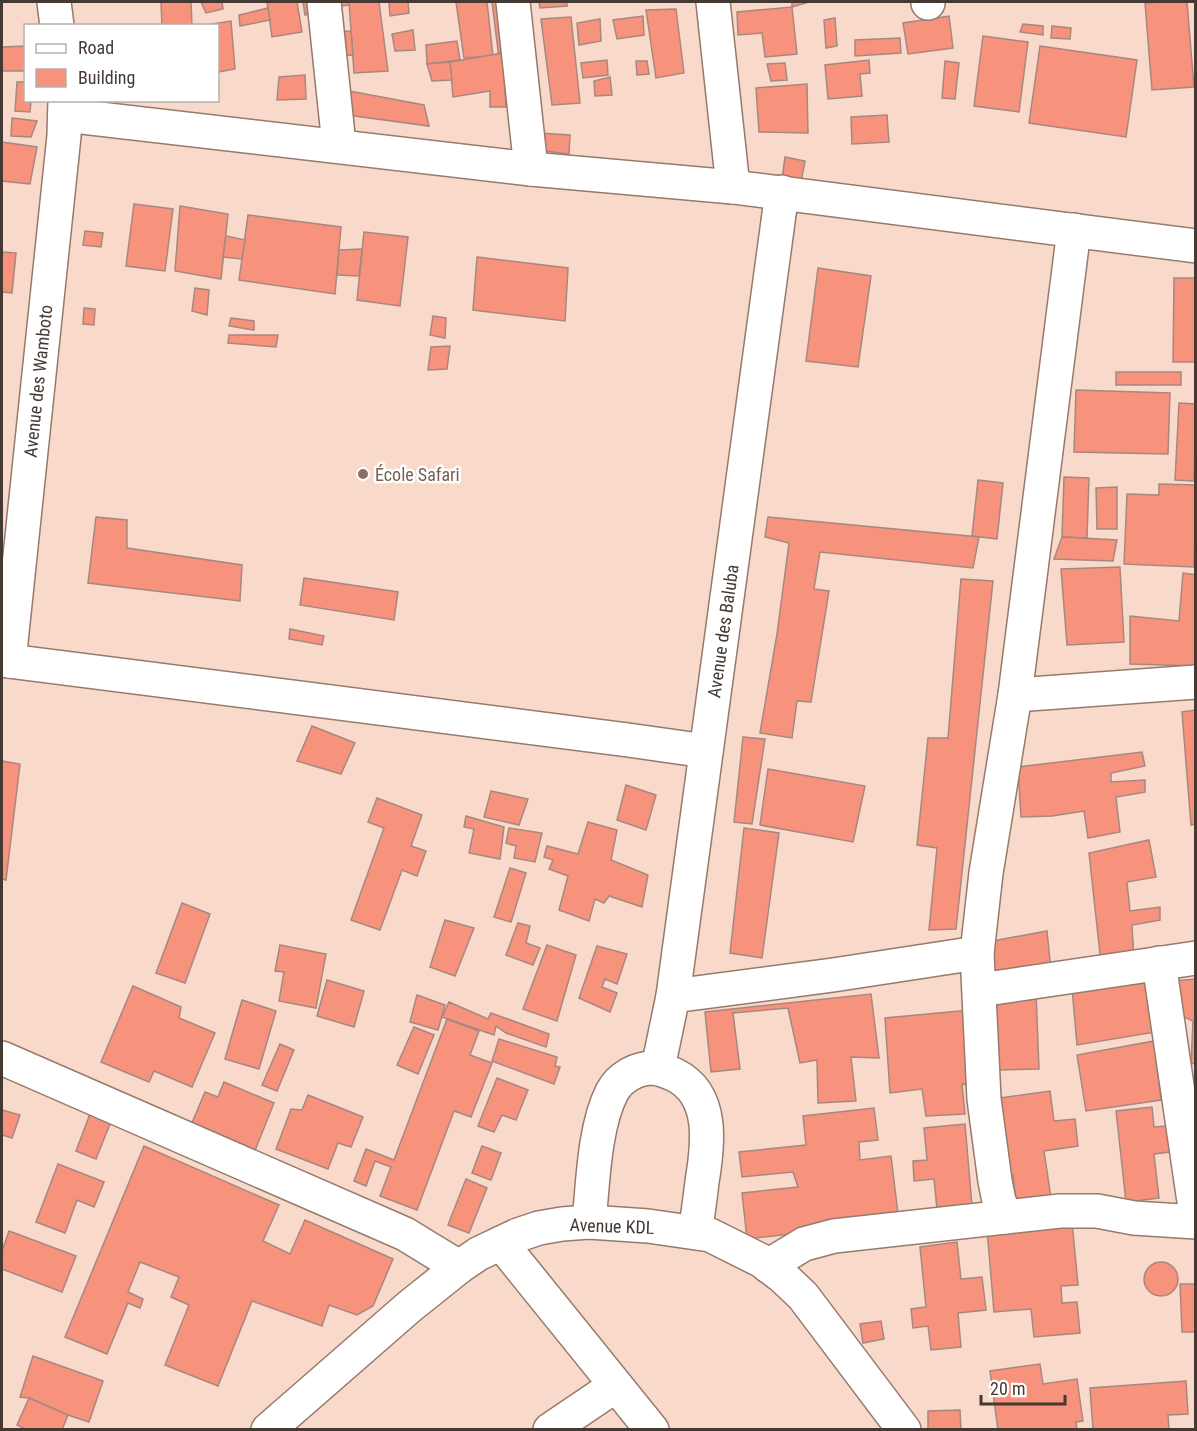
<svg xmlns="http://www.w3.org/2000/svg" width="1197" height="1431" viewBox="0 0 1197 1431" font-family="'Roboto Condensed',sans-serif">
<rect width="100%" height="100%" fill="#f9d9ca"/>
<g fill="#f7937d" stroke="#a78780" stroke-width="1.5">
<polygon points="161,2 191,2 192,26 162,26"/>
<polygon points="201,2 222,2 223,9 206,13"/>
<polygon points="267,2 297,2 302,32 272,37"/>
<polygon points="303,2 316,2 318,12 305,15"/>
<polygon points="333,2 374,2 334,7"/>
<polygon points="349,2 379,2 388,71 354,73"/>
<polygon points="389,2 408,2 409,13 390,16"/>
<polygon points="456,2 487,2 493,56 464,58"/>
<polygon points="492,2 498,2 513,55 499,58"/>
<polygon points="539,2 567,2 567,6 540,8"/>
<polygon points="792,2 805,2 806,3 792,7"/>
<polygon points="1163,2 1187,2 1194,87 1152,90 1145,3"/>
<polygon points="792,7 797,54 765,57 762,33 738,35 737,12"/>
<polygon points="268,8 270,20 240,26 239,15"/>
<polygon points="676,9 684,73 656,78 646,10"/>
<polygon points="643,16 644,35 617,39 613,20"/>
<polygon points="949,16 953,48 908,54 903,23"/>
<polygon points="571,17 580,103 552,105 541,19"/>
<polygon points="835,18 837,46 826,48 824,20"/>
<polygon points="600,19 601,41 579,45 577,23"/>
<polygon points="231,21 235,69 218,72 218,26 206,25"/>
<polygon points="1023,24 1043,26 1043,35 1020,32"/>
<polygon points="1052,26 1071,28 1070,39 1051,38"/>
<polygon points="413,30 415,50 395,51 392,34"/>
<polygon points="351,31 353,55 338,56 333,32"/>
<polygon points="983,36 1028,42 1019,112 974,106"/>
<polygon points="900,38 901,53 855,56 855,40"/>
<polygon points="457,41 460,60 427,64 426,45"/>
<polygon points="26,46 26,71 2,71 2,47"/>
<polygon points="1040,46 1137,60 1126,137 1029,123"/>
<polygon points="503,53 506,107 490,107 490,91 453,97 450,62"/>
<polygon points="607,60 608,75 583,78 581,63"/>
<polygon points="869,60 870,73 860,74 862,96 828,99 825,65"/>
<polygon points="636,61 647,61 649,74 637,75"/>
<polygon points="945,61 959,63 955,99 942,98"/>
<polygon points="450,62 452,80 432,81 427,64"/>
<polygon points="785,63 787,80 771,81 767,64"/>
<polygon points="305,75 306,99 277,100 279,77"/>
<polygon points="610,77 612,95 595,96 594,81"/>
<polygon points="17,82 26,82 26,100 31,100 30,112 15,111"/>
<polygon points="807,84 808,133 759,132 756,88"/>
<polygon points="344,90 424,105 429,126 340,114"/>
<polygon points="887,115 889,142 852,144 851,117"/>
<polygon points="12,118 37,121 31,137 11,136"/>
<polygon points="538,133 570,135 569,154 536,150"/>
<polygon points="2,142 37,147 30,184 2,181"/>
<polygon points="785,157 805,161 801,182 782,179"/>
<polygon points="134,204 173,209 165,271 126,266"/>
<polygon points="180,206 228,214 221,279 175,271"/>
<polygon points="248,215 341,227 335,294 239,280"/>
<polygon points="85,231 103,233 101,247 83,245"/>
<polygon points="364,232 408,237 400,306 357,300"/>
<polygon points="226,236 245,240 242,259 223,257"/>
<polygon points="362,249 359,276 337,275 339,250"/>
<polygon points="2,252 16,253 12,293 2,292"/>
<polygon points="477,257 568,268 565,321 473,310"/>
<polygon points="818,268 871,276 858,367 806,361"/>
<polygon points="1174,278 1196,278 1196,362 1173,362"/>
<polygon points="195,288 209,290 207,315 192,311"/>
<polygon points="84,308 95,309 94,325 83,324"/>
<polygon points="433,316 446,318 445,338 430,335"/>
<polygon points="231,318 254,321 254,330 229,326"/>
<polygon points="229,335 278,335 276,347 228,343"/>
<polygon points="450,346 447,369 428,370 431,347"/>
<rect x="1116" y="372" width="65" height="13"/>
<polygon points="1076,390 1170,393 1168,454 1074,452"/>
<polygon points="1179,403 1196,404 1194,481 1175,480"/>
<polygon points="1064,477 1089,478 1087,538 1062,537"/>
<polygon points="978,480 1003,483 997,539 972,536"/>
<polygon points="1159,484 1196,485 1194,567 1124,564 1127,494 1159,495"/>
<polygon points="1117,487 1117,529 1097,529 1096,488"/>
<polygon points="96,517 127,520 127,548 242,565 240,601 88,583"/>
<polygon points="768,517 979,537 973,568 820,552 814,589 829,591 811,702 797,701 792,738 760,733 777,634 789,543 765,537"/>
<polygon points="1062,537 1117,540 1113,561 1054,559"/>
<polygon points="1120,567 1124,642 1067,645 1061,569"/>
<polygon points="1183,573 1196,575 1196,666 1130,664 1130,616 1179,621"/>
<polygon points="304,578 398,592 394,620 300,605"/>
<polygon points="961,579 993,581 956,929 929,930 937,848 917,845 928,738 948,738"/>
<polygon points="290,629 324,636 322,645 289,639"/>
<polygon points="1196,710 1196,824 1191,825 1182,712"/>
<polygon points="312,726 355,743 341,774 297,761"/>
<polygon points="743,737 765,739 752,824 734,822"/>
<polygon points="1142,752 1145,766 1111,773 1111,782 1145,780 1145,792 1116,797 1120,832 1088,838 1084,811 1052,816 1021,817 1018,767"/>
<polygon points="2,761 20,764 6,880 2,879"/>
<polygon points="768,769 865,786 853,842 760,825"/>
<polygon points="626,785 656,795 646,830 617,820"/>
<polygon points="491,791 528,799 519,825 484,817"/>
<polygon points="377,798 422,815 411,846 426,851 417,876 402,870 380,930 351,920 384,828 368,822"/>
<polygon points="466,816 504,827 500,859 469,853 474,829 464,827"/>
<polygon points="588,822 617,830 611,860 648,875 642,907 609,896 604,903 595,899 589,921 559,910 568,876 549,869 553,860 544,857 547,846 578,854"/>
<polygon points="509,828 542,833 535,862 514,858 516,846 506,843"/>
<polygon points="744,828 779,833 762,958 730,953"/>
<polygon points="1149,840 1156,877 1127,882 1130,911 1160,907 1160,920 1132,925 1134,961 1101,963 1089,853"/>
<polygon points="510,868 526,873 511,922 494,917"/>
<polygon points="182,903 210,914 185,983 156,973"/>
<polygon points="445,920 474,928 455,976 430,967"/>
<polygon points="518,923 530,926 526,943 540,948 533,965 506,955"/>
<polygon points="1047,931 1051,970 985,976 987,942"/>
<polygon points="280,945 326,954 316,1008 279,1001 284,972 275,971"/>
<polygon points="547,945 576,955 557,1021 523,1009"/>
<polygon points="597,946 627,954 617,984 605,979 602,987 617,993 610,1012 579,998"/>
<polygon points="1196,979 1196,1063 1191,1064 1193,1021 1173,1012 1173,981"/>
<polygon points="327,980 364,991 354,1027 317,1016"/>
<polygon points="1148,980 1156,1032 1077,1045 1072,988"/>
<polygon points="133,986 181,1007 179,1018 215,1033 192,1087 154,1071 149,1082 101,1062"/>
<polygon points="1036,992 1039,1069 998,1070 995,994"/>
<polygon points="871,994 879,1058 851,1057 856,1101 818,1103 817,1060 800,1063 788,1008 733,1013 740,1069 711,1072 705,1012"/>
<polygon points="417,995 445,1005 438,1030 410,1022"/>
<polygon points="242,1000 276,1011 259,1069 225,1059"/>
<polygon points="449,1002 488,1019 491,1013 549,1034 546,1047 506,1033 496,1026 494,1035 442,1017"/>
<polygon points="970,1010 972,1086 962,1084 965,1114 926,1116 922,1089 890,1093 885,1018"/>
<polygon points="447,1019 479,1031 470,1055 492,1063 471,1117 454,1111 417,1210 380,1196 391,1167 375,1161 366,1186 354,1181 366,1149 394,1160"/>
<polygon points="414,1027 434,1035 418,1074 397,1065"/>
<polygon points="499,1039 557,1057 555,1066 560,1067 554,1084 492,1061"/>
<polygon points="1154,1041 1161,1100 1086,1111 1077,1055"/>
<polygon points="280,1044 294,1050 277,1091 262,1085"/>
<polygon points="497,1078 528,1090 516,1120 502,1115 494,1132 478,1126"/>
<polygon points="224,1082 274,1103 252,1158 191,1125 205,1092 218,1097"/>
<polygon points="1050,1091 1054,1121 1075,1119 1078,1146 1044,1151 1051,1198 1016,1203 1013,1175 995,1178 985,1100"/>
<polygon points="308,1095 363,1117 351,1147 338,1143 328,1169 276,1149 291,1109 302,1110"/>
<polygon points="1152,1107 1154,1127 1167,1126 1170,1152 1154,1154 1159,1198 1126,1202 1116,1111"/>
<polygon points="874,1108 878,1140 859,1142 860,1160 891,1156 899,1222 747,1239 742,1193 798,1187 793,1172 742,1177 739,1152 806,1145 803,1116"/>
<polygon points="2,1110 20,1115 12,1138 2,1135"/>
<polygon points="91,1111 112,1119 96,1159 76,1151"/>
<polygon points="965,1124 972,1206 937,1209 934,1179 914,1181 913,1161 927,1160 924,1128"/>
<polygon points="144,1146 279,1205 263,1241 290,1254 305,1220 393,1259 373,1306 357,1315 329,1305 322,1326 252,1301 218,1386 165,1365 189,1305 171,1297 179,1277 140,1262 128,1292 143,1299 140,1308 128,1303 107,1354 65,1337"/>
<polygon points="482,1146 501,1153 491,1180 472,1173"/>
<polygon points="58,1164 104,1182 94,1207 77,1200 65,1233 36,1222"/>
<polygon points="466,1179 487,1188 469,1233 448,1225"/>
<polygon points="1072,1221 1078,1285 1061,1286 1062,1303 1077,1302 1080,1333 1034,1337 1031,1309 994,1312 987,1229"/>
<polygon points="9,1231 76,1256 62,1292 2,1269 2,1251"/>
<polygon points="957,1242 961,1279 982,1277 986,1310 958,1313 961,1347 931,1350 928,1326 913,1328 911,1309 926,1307 920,1247"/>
<circle cx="1161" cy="1279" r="17"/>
<polygon points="1180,1284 1195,1284 1196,1332 1182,1332"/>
<polygon points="881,1321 884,1339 863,1343 860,1324"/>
<polygon points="33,1356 103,1381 89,1422 68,1415 29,1398 20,1397"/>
<polygon points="1040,1364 1043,1384 1077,1379 1083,1421 1076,1422 1077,1430 998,1430 990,1371"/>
<polygon points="1186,1381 1188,1414 1168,1415 1169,1430 1093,1430 1090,1388"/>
<polygon points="29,1398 68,1415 62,1430 27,1430 17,1425"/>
<polygon points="960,1410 961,1430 928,1430 928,1411"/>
</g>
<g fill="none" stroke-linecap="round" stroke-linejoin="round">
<defs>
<g id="minor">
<polyline points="54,2 57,26"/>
<polyline points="324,2 339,145"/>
<polyline points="513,2 531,169"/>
<polyline points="713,2 733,187"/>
<polyline points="928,2 928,3"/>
<polyline points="65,115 531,169 733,187 1196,246"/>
<polyline points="2,660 628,740 706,751"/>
<polyline points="9,661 64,136 65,100"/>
<polyline points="1015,695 1196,682"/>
<polyline points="1159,963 1196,1215"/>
<polyline points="980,990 1196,958"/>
<polyline points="673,996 833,975 977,953"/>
<polyline points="2,1058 405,1234 459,1267"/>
<polyline points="658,1068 673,996 782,192"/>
<polyline points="1006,1217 999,1201 995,1181 984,1099 977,953 986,873 1015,695 1074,230"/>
<path d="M589 1222C593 1183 594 1127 612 1092 620 1077 637 1068 653 1068 661 1069 668 1072 675 1075 715 1095 708 1146 702 1182 700 1199 698 1215 695 1232"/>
<polyline points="501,1243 652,1430"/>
<polyline points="768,1266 804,1244 834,1236 1060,1211 1097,1211 1134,1218 1196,1222"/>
<polyline points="550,1430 615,1386"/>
</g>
<polyline id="tertiary" points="268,1430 409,1307 459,1267 478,1254 518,1235 539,1228 562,1224 589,1222 648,1226 710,1235 762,1261 783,1277 803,1296 904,1430"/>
</defs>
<use href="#minor" stroke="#967a6d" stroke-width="36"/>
<use href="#tertiary" stroke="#967a6d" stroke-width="36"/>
<use href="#minor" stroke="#fff" stroke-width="33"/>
<use href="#tertiary" stroke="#fff" stroke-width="33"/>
</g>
<circle fill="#8d6e63" stroke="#fff" stroke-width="2" cx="363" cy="474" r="6"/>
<g text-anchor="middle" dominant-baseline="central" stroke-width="5" stroke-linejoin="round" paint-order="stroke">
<g font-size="18" fill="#453933" stroke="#fff">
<text transform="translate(38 381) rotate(-84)">Avenue des Wamboto</text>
<text transform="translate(723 631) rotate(-82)">Avenue des Baluba</text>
<text transform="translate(612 1226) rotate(2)">Avenue KDL</text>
</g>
<g font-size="18" fill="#785e54" stroke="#fff" text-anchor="start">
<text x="375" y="474">École Safari</text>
</g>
</g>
<rect width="1197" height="1431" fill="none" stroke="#453933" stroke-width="6"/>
<rect x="24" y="24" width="195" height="78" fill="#ffffff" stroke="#b5b0ad" stroke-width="1.5"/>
<rect x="36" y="44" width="30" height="9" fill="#ffffff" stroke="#b5b0ad" stroke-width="1.5"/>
<text x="78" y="54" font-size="18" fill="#453933">Road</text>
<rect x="36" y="69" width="30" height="18" fill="#f7937d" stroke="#b5b0ad" stroke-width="1.5"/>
<text x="78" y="84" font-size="18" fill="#453933">Building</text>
<path d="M981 1395v9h84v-9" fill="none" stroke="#453933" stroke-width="3"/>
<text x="990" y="1395" font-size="18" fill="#453933" stroke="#ffffff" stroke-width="4.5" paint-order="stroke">20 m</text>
</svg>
